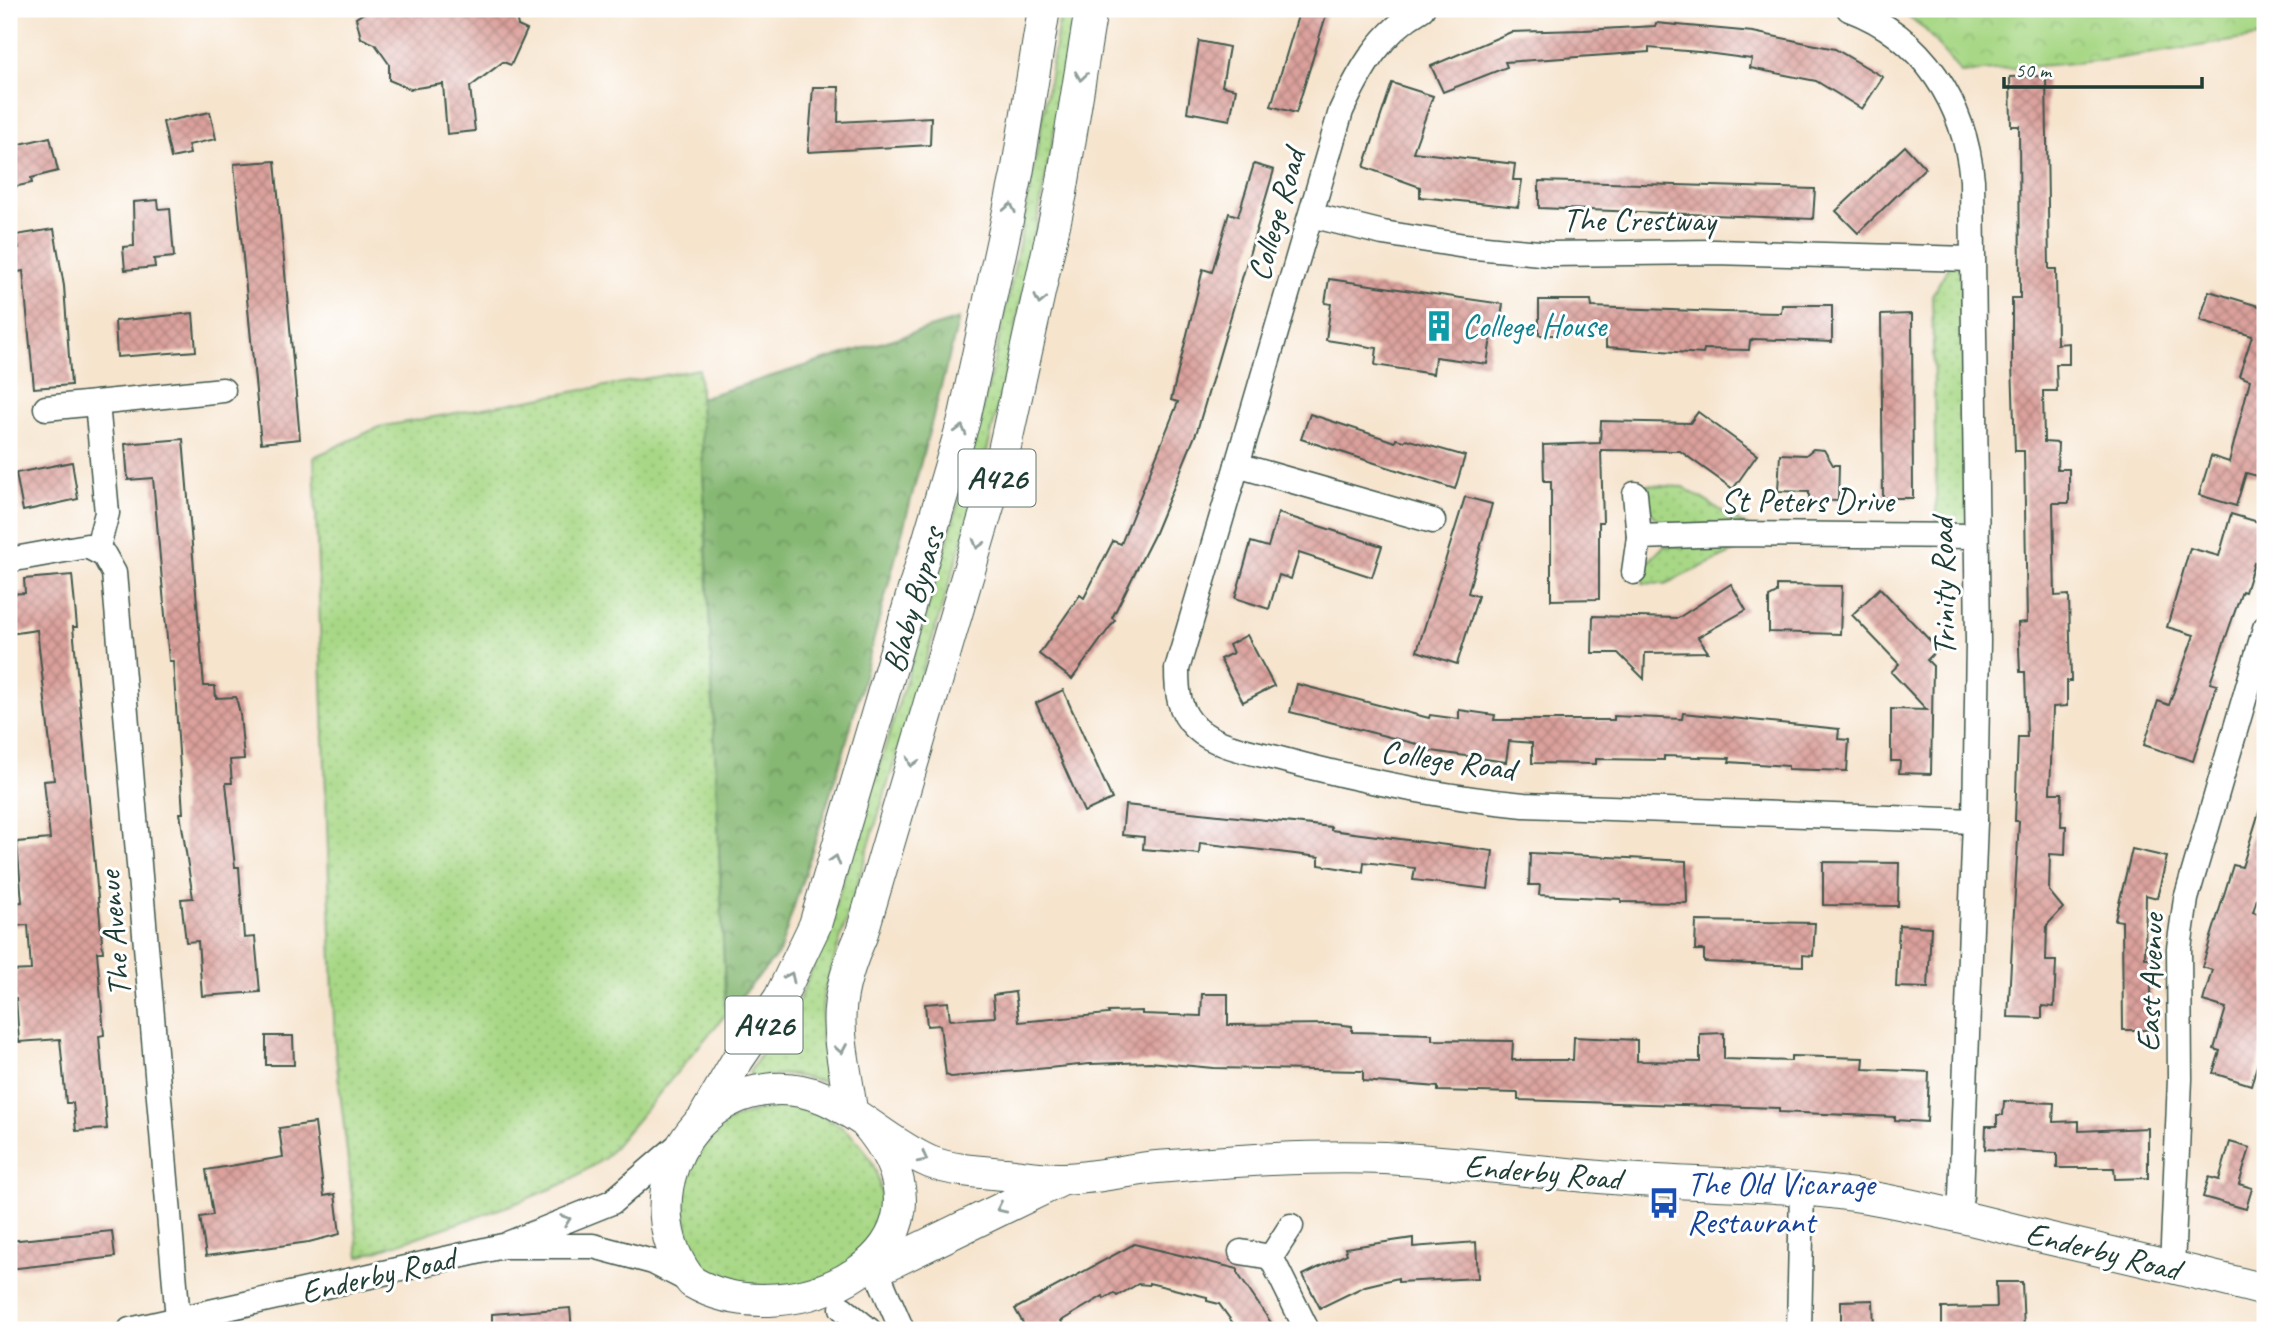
<svg xmlns="http://www.w3.org/2000/svg" width="2274" height="1339" viewBox="0 0 2274 1339" font-family="Caveat,sans-serif">
<defs>
<pattern id="grass-dots" width="8" height="8" patternUnits="userSpaceOnUse" patternTransform="scale(1.75)"><rect width="8" height="8" fill="#a8d886"/><path d="M2 2h.1M6 6h.1" fill="none" stroke="#90ba74" stroke-width="1.8" stroke-linecap="round"/></pattern>
<pattern id="forest-crowns" width="20" height="18" patternUnits="userSpaceOnUse" patternTransform="scale(1.75)"><rect width="20" height="18" fill="#86b873"/><path d="M2 6a3 3 0 1 1 6 0M12 15a3 3 0 1 1 6 0" fill="none" stroke="#6d975f"/></pattern>
<pattern id="park-crowns" width="20" height="18" patternUnits="userSpaceOnUse" patternTransform="scale(1.75)"><rect width="20" height="18" fill="#a8d886"/><path d="M2 6a3 3 0 1 1 6 0M12 15a3 3 0 1 1 6 0" fill="none" stroke="#90ba74"/></pattern>
<pattern id="building-cross-hatch" width="8" height="8" patternUnits="userSpaceOnUse" patternTransform="scale(1.75)"><rect width="8" height="8" fill="#dca19c"/><path d="M0 0l8 8M0 8l8-8" fill="none" stroke="#b28480"/></pattern>
</defs>
<rect width="100%" height="100%" fill="#fff"/>
<filter id="ink" filterUnits="userSpaceOnUse"><feTurbulence type="fractalNoise" baseFrequency=".0143" numOctaves="2"/><feDisplacementMap in="SourceGraphic" scale="14" xChannelSelector="R" yChannelSelector="G"/><feConvolveMatrix kernelMatrix="1 2 1 2 8 2 1 2 1" color-interpolation-filters="sRGB"/></filter>
<filter id="wash" filterUnits="userSpaceOnUse"><feTurbulence type="fractalNoise" baseFrequency=".00686" numOctaves="4" result="noise"/><feDisplacementMap in="SourceGraphic" scale="28" xChannelSelector="R" yChannelSelector="G"/><feGaussianBlur stdDeviation="1.57" result="paint"/><feColorMatrix in="noise" values="0 0 0 0 0 0 0 0 0 0 0 0 0 0 0 0 0 1.4 0 .05"/><feComposite in="paint" operator="in"/></filter>
<g filter="url(#wash)">
<rect width="100%" height="100%" fill="#f6e4cd"/>
<g fill="url(#grass-dots)" stroke="#648a5d" stroke-width="2">
<path d="M1061 9H1074L1071 34C1044 194 1014 353 972 509L823 996 821 1037 830 1083 787 1074 753 1079 749 1072 800 998 825 937C874 781 926 624 968 466 1008 316 1036 162 1061 9Z"/>
<polygon points="1953,259 1971,259 1974,536 1937,533 1932,295"/>
<polygon points="699,369 726,1014 605,1158 563,1184 514,1204 359,1257 335,1048 314,457 379,427"/>
<path d="M1644 485 1683 487 1746 526C1706 528 1644 543 1644 485Z"/>
<polygon points="1664,546 1744,547 1665,584 1643,583 1643,567"/>
<path d="M785 1107C839 1111 885 1152 881 1211 880 1227 873 1243 867 1258L781 1302C765 1295 722 1284 711 1273 671 1231 677 1152 728 1122 746 1112 764 1109 785 1107Z"/>
</g>
<polygon fill="url(#forest-crowns)" stroke="#527a54" stroke-width="2" points="959,319 844,751 779,953 726,1014 700,398"/>
<polygon fill="url(#park-crowns)" stroke="#648a5d" stroke-width="2" points="1898,9 2265,9 2265,36 2107,60 1961,73 1924,28"/>
<g id="blocks">
<g fill="url(#building-cross-hatch)">
<polygon points="370,9 515,9 518,26 527,30 511,65 503,62 470,87 475,131 447,134 443,84 410,89 389,80 389,64 375,44 361,38 356,18"/>
<polygon points="1300,9 1328,9 1296,113 1271,106"/>
<polygon points="1656,23 1753,32 1835,49 1883,77 1862,109 1816,81 1750,68 1752,59 1699,52 1649,48 1649,52 1505,62 1507,67 1443,92 1431,66 1511,32 1584,30 1655,26"/>
<polygon points="1199,41 1229,47 1222,86 1236,89 1230,120 1187,112"/>
<polygon points="2046,76 2049,269 2056,269 2057,344 2069,343 2069,364 2056,364 2057,391 2043,391 2044,442 2058,443 2057,469 2069,469 2069,503 2053,503 2055,596 2069,595 2071,681 2067,681 2067,706 2053,707 2050,793 2062,793 2061,826 2066,826 2065,855 2050,854 2049,891 2063,908 2047,925 2046,961 2056,961 2054,1007 2042,1006 2042,1018 2008,1017 2019,821 2015,821 2018,737 2027,737 2025,672 2020,672 2018,623 2027,622 2024,451 2015,451 2012,364 2012,298 2020,298 2019,126 2011,126 2010,77"/>
<polygon points="1392,83 1433,96 1413,152 1515,164 1513,180 1522,180 1518,207 1420,197 1420,187 1364,167"/>
<polygon points="813,87 839,87 838,122 931,117 930,145 808,152"/>
<polygon points="210,112 216,139 188,145 190,154 171,158 163,122"/>
<polygon points="50,137 58,171 31,178 32,183 9,188 9,156 18,153 16,145"/>
<polygon points="1905,146 1925,168 1858,233 1836,211"/>
<polygon points="275,161 300,439 261,443 234,164"/>
<polygon points="1254,164 1274,170 1197,431 1154,535 1112,618 1115,620 1072,679 1039,654 1080,595 1084,598 1113,541 1121,544 1178,402 1171,400 1203,269 1212,272 1229,213 1238,216"/>
<polygon points="1539,181 1815,189 1813,219 1539,208"/>
<polygon points="158,200 159,209 170,208 174,257 154,259 155,267 125,270 123,247 134,246 133,202"/>
<polygon points="54,229 64,286 71,385 34,388 23,271 9,274 9,250 19,248 16,235"/>
<polygon points="1329,279 1503,304 1499,332 1492,331 1487,364 1435,357 1433,374 1375,365 1377,348 1326,340 1331,304 1325,303"/>
<polygon points="2209,291 2265,308 2265,478 2246,473 2236,506 2199,495 2211,456 2229,462 2250,380 2239,376 2252,336 2200,320"/>
<polygon points="1539,300 1591,300 1592,307 1722,312 1781,313 1782,305 1832,305 1832,342 1754,339 1750,341 1749,350 1704,349 1703,354 1606,347 1606,335 1539,335"/>
<polygon points="193,313 196,351 117,357 115,321"/>
<polygon points="1912,314 1913,498 1883,498 1881,315"/>
<polygon points="1698,412 1757,455 1733,489 1680,451 1601,450 1603,522 1599,522 1599,599 1551,600 1551,481 1544,481 1543,445 1600,443 1601,421 1690,423"/>
<polygon points="1310,414 1395,442 1396,439 1404,441 1406,439 1465,456 1455,489 1301,439"/>
<polygon points="183,439 204,686 215,686 216,698 236,697 240,714 244,759 230,760 232,783 226,783 235,867 239,867 244,938 255,937 260,992 202,996 198,941 186,942 181,899 193,898 180,813 183,813 173,661 169,661 153,478 128,480 125,444"/>
<polygon points="1813,449 1824,450 1833,465 1839,465 1838,501 1809,500 1809,492 1778,491 1780,454 1806,455"/>
<polygon points="72,462 78,499 23,511 16,473"/>
<polygon points="1465,497 1492,504 1468,593 1478,596 1457,664 1417,651"/>
<polygon points="1278,513 1382,546 1372,577 1299,553 1291,579 1279,575 1269,609 1235,598 1251,542 1268,547"/>
<polygon points="2231,514 2265,524 2265,542 2259,564 2254,563 2245,592 2242,591 2210,683 2217,685 2193,761 2144,745 2158,701 2169,705 2194,635 2167,627 2190,548 2219,556"/>
<polygon points="72,575 77,627 73,627 103,952 97,952 104,1035 99,1036 107,1129 76,1131 73,1103 66,1103 60,1039 19,1042 16,998 9,998 9,971 31,970 28,925 14,926 12,903 22,902 17,842 50,839 44,781 54,780 37,630 9,634 9,594 25,593 24,579"/>
<polygon points="1731,584 1746,610 1698,637 1708,652 1645,653 1644,679 1618,653 1592,653 1593,616 1678,618"/>
<polygon points="1777,585 1842,586 1840,634 1769,632 1769,597 1777,593"/>
<polygon points="1880,588 1938,649 1927,660 1933,666 1931,774 1899,773 1900,761 1891,761 1891,709 1927,710 1891,672 1899,664 1852,615"/>
<polygon points="1247,635 1274,686 1243,702 1220,659 1233,653 1229,645"/>
<polygon points="1297,684 1429,718 1430,715 1459,719 1459,710 1495,715 1494,720 1614,720 1614,716 1682,719 1683,713 1839,729 1838,739 1849,740 1847,771 1788,769 1788,766 1729,762 1730,758 1664,756 1664,760 1596,759 1596,764 1532,763 1532,743 1509,741 1506,762 1425,750 1425,746 1290,712"/>
<polygon points="1063,690 1112,799 1084,812 1036,703"/>
<polygon points="1125,805 1331,827 1331,830 1493,851 1488,889 1413,880 1415,868 1364,862 1363,872 1319,865 1319,857 1253,849 1200,843 1199,854 1143,849 1144,837 1122,835"/>
<polygon points="2260,809 2265,810 2265,872 2253,912 2265,916 2265,1040 2251,1085 2213,1073 2220,1051 2214,1049 2226,1008 2203,1001 2212,970 2202,967 2233,865 2242,867"/>
<polygon points="2132,849 2167,857 2157,898 2146,895 2145,958 2151,958 2151,1030 2123,1030 2122,921 2115,920"/>
<polygon points="1530,853 1686,861 1687,903 1621,902 1621,899 1539,895 1540,885 1529,885"/>
<polygon points="1823,862 1899,863 1898,906 1823,905"/>
<polygon points="1696,921 1815,923 1813,956 1803,955 1803,966 1704,962 1704,950 1695,950"/>
<polygon points="1899,925 1931,927 1928,988 1896,987"/>
<polygon points="1015,992 1019,1022 1109,1014 1108,1012 1142,1011 1142,1014 1201,1016 1202,994 1228,994 1228,1025 1334,1024 1352,1026 1352,1032 1432,1034 1432,1040 1513,1041 1512,1060 1573,1060 1574,1037 1637,1040 1637,1061 1700,1062 1700,1034 1724,1033 1724,1059 1791,1061 1791,1056 1864,1058 1863,1069 1929,1072 1927,1122 1895,1120 1895,1117 1779,1112 1779,1108 1518,1100 1518,1093 1438,1091 1438,1087 1363,1081 1363,1071 1213,1068 1150,1062 1090,1064 951,1077 946,1075 940,1025 927,1026 925,1004 948,1002 950,1020 995,1017 993,995"/>
<polygon points="266,1036 293,1036 294,1065 266,1065"/>
<polygon points="2004,1101 2054,1103 2053,1122 2079,1121 2079,1131 2148,1128 2148,1178 2115,1179 2114,1168 2057,1168 2057,1153 1985,1149 1986,1126 1997,1126 1997,1115 2003,1115"/>
<polygon points="315,1123 324,1196 335,1194 340,1234 309,1242 206,1256 200,1217 213,1215 206,1170 283,1157 279,1128"/>
<polygon points="2230,1142 2250,1148 2239,1184 2252,1188 2246,1209 2203,1197 2209,1177 2219,1180"/>
<polygon points="112,1231 115,1257 9,1269 9,1241"/>
<polygon points="1413,1238 1413,1247 1476,1242 1478,1278 1398,1282 1398,1278 1365,1286 1320,1308 1303,1275 1347,1254 1345,1248"/>
<polygon points="1134,1244 1238,1269 1238,1274 1276,1330 1238,1330 1219,1304 1207,1301 1207,1297 1149,1283 1149,1285 1138,1284 1117,1296 1114,1293 1104,1299 1103,1296 1061,1321 1067,1330 1027,1330 1015,1309"/>
<polygon points="1996,1282 2022,1282 2024,1330 1942,1330 1942,1308 1997,1307"/>
<polygon points="1873,1300 1874,1330 1841,1330 1841,1301"/>
<polygon points="570,1308 572,1330 492,1330 492,1314"/>
</g>
</g>
</g>
<g filter="url(#ink)">
<use href="#blocks" fill-opacity="0" stroke="#3f564b" stroke-width="2"/>
<g fill="none" stroke-linecap="round" stroke-linejoin="round">
<defs>
<g id="minor">
<path d="M1422 9C1381 32 1360 70 1341 111L1177 669C1177 692 1178 711 1196 728 1215 746 1251 752 1276 758 1358 780 1439 797 1524 805L1975 821"/>
<path d="M1849 9C1924 37 1965 104 1972 180L1978 641 1975 821 1961 1196 1958 1216"/>
<polyline points="1311,215 1383,233 1465,246 1550,254 1714,252 1971,259"/>
<polyline points="46,408 223,390"/>
<polyline points="1237,465 1433,521"/>
<polyline points="1635,494 1639,537"/>
<polyline points="97,550 107,513 97,403"/>
<polyline points="9,560 87,546 104,555 114,573 178,1319"/>
<polyline points="1634,572 1639,537 1730,534 1974,536"/>
<polyline points="1291,1226 1271,1257 1307,1330"/>
<polyline points="510,1243 612,1202 682,1142"/>
<polyline points="1241,1252 1271,1257"/>
<polyline points="2172,1268 2180,1079 2179,948 2186,899 2265,628"/>
<polyline points="878,1274 902,1330"/>
<polyline points="842,1308 869,1330"/>
<polyline points="130,1330 503,1246 593,1246 653,1262 692,1282"/>
<polyline points="1799,1330 1802,1189"/>
</g>
<g id="major">
<path d="M851 1110C840 1033 828 1012 861 936L1003 455 1061 193 1091 9"/>
<polyline points="706,1114 738,1059 780,998 815,925 964,420 1017,174 1044,9"/>
<path d="M865 1122C978 1253 789 1339 692 1282 635 1213 675 1102 765 1090 834 1080 872 1137 930 1162 953 1171 981 1172 1005 1174 1023 1176 1041 1179 1059 1179 1091 1179 1125 1170 1157 1167 1232 1161 1309 1155 1385 1158 1465 1162 1544 1173 1624 1179 1706 1185 1791 1184 1873 1198 1930 1208 1987 1223 2043 1237 2117 1254 2191 1271 2265 1290"/>
<polyline points="884,1266 1061,1180"/>
</g>
</defs>
<use href="#minor" stroke="#3f564b" stroke-width="27"/>
<use href="#major" stroke="#3f564b" stroke-width="34"/>
<use href="#minor" stroke="#fff" stroke-width="24"/>
<use href="#major" stroke="#fff" stroke-width="32"/>
</g>
<defs><path id="oneway-chevron" d="M-2-3.5L2.5 0L-2 3.5" fill="none" stroke-width="1.6" stroke-linecap="round" stroke-linejoin="round" transform="scale(1.75)"/></defs>
<g stroke="#8f9e9a">
<use href="#oneway-chevron" transform="translate(1081 76) rotate(98)"/>
<use href="#oneway-chevron" transform="translate(1010 208) rotate(-78)"/>
<use href="#oneway-chevron" transform="translate(1040 300) rotate(102)"/>
<use href="#oneway-chevron" transform="translate(961 430) rotate(-75)"/>
<use href="#oneway-chevron" transform="translate(978 544) rotate(106)"/>
<use href="#oneway-chevron" transform="translate(912 762) rotate(107)"/>
<use href="#oneway-chevron" transform="translate(835 860) rotate(-73)"/>
<use href="#oneway-chevron" transform="translate(790 977) rotate(-65)"/>
<use href="#oneway-chevron" transform="translate(841 1049) rotate(80)"/>
<use href="#oneway-chevron" transform="translate(923 1158) rotate(27)"/>
<use href="#oneway-chevron" transform="translate(1001 1208) rotate(155)"/>
<use href="#oneway-chevron" transform="translate(566 1220) rotate(-19)"/>
</g>
</g>
<defs>
<symbol id="building-bare" viewBox="-9 -9 18 18"><path d="M-4-6H4V6H1V3H-1V6H-4ZM-2.5-4.3h1.7v1.8h-1.7ZM.8-4.3h1.7v1.8H.8ZM-2.5-1h1.7V.8h-1.7ZM.8-1h1.7V.8H.8Z" fill="#0f9aa8" stroke="#fff" stroke-width="2.5" paint-order="stroke"/></symbol>
<symbol id="bus-bare" viewBox="-9 -9 18 18"><path d="M-5-6H5V4H4V6H2V4H-2V6H-4V4H-5ZM-3.5-4V0h7V-4ZM-3.5 1.2v1.5H-2V1.2ZM2 1.2v1.5H3.5V1.2Z" fill="#1a4fb4" stroke="#fff" stroke-width="2.5" paint-order="stroke"/></symbol>
</defs>
<g fill-rule="evenodd">
<use href="#building-bare" x="1417" y="304" width="44" height="44"/>
<use href="#bus-bare" x="1642" y="1181" width="44" height="44"/>
</g>
<g text-anchor="middle" dominant-baseline="central" stroke-width="6" stroke-linejoin="round" paint-order="stroke">
<g fill="#fff" stroke="#627771" stroke-width="2">
<rect x="958.5" y="449.5" width="77" height="57" rx="5"/>
<rect x="725.5" y="996.5" width="77" height="57" rx="5"/>
</g>
<g font-size="32" font-weight="bold" fill="#1f3d34">
<text x="997" y="478">A426</text>
<text x="764" y="1025">A426</text>
</g>
<g font-size="33" fill="#1f3d34" stroke="#fff">
<text transform="translate(1276 215) rotate(-74)">College Road</text>
<text x="1639" y="220">The Crestway</text>
<text x="1807" y="501">St Peters Drive</text>
<text transform="translate(1943 587) rotate(-91)">Trinity Road</text>
<text transform="translate(913 600) rotate(-74)">Blaby Bypass</text>
<text transform="translate(1448 760) rotate(8)">College Road</text>
<text transform="translate(114 934) rotate(-95)">The Avenue</text>
<text transform="translate(2150 983) rotate(-88)">East Avenue</text>
<text transform="translate(1543 1172) rotate(5)">Enderby Road</text>
<text transform="translate(2103 1251) rotate(14)">Enderby Road</text>
<text transform="translate(378 1275) rotate(-13)">Enderby Road</text>
</g>
<g font-size="33" fill="#0d838f" stroke="#fff" text-anchor="start">
<text x="1462" y="326">College House</text>
</g>
<g font-size="33" fill="#164399" stroke="#fff" text-anchor="start">
<text x="1687" y="1184">The Old Vicarage<tspan x="1687" dy="38">Restaurant</tspan></text>
</g>
</g>
<rect width="2274" height="1339" fill="none" stroke="#fff" stroke-width="35"/>
<path d="M2004 77v10h198v-10" fill="none" stroke="#1f3d34" stroke-width="3.5"/>
<text x="2015" y="77" font-size="21" fill="#1f3d34" stroke="#ffffff" stroke-width="5" paint-order="stroke">50 m</text>
</svg>
